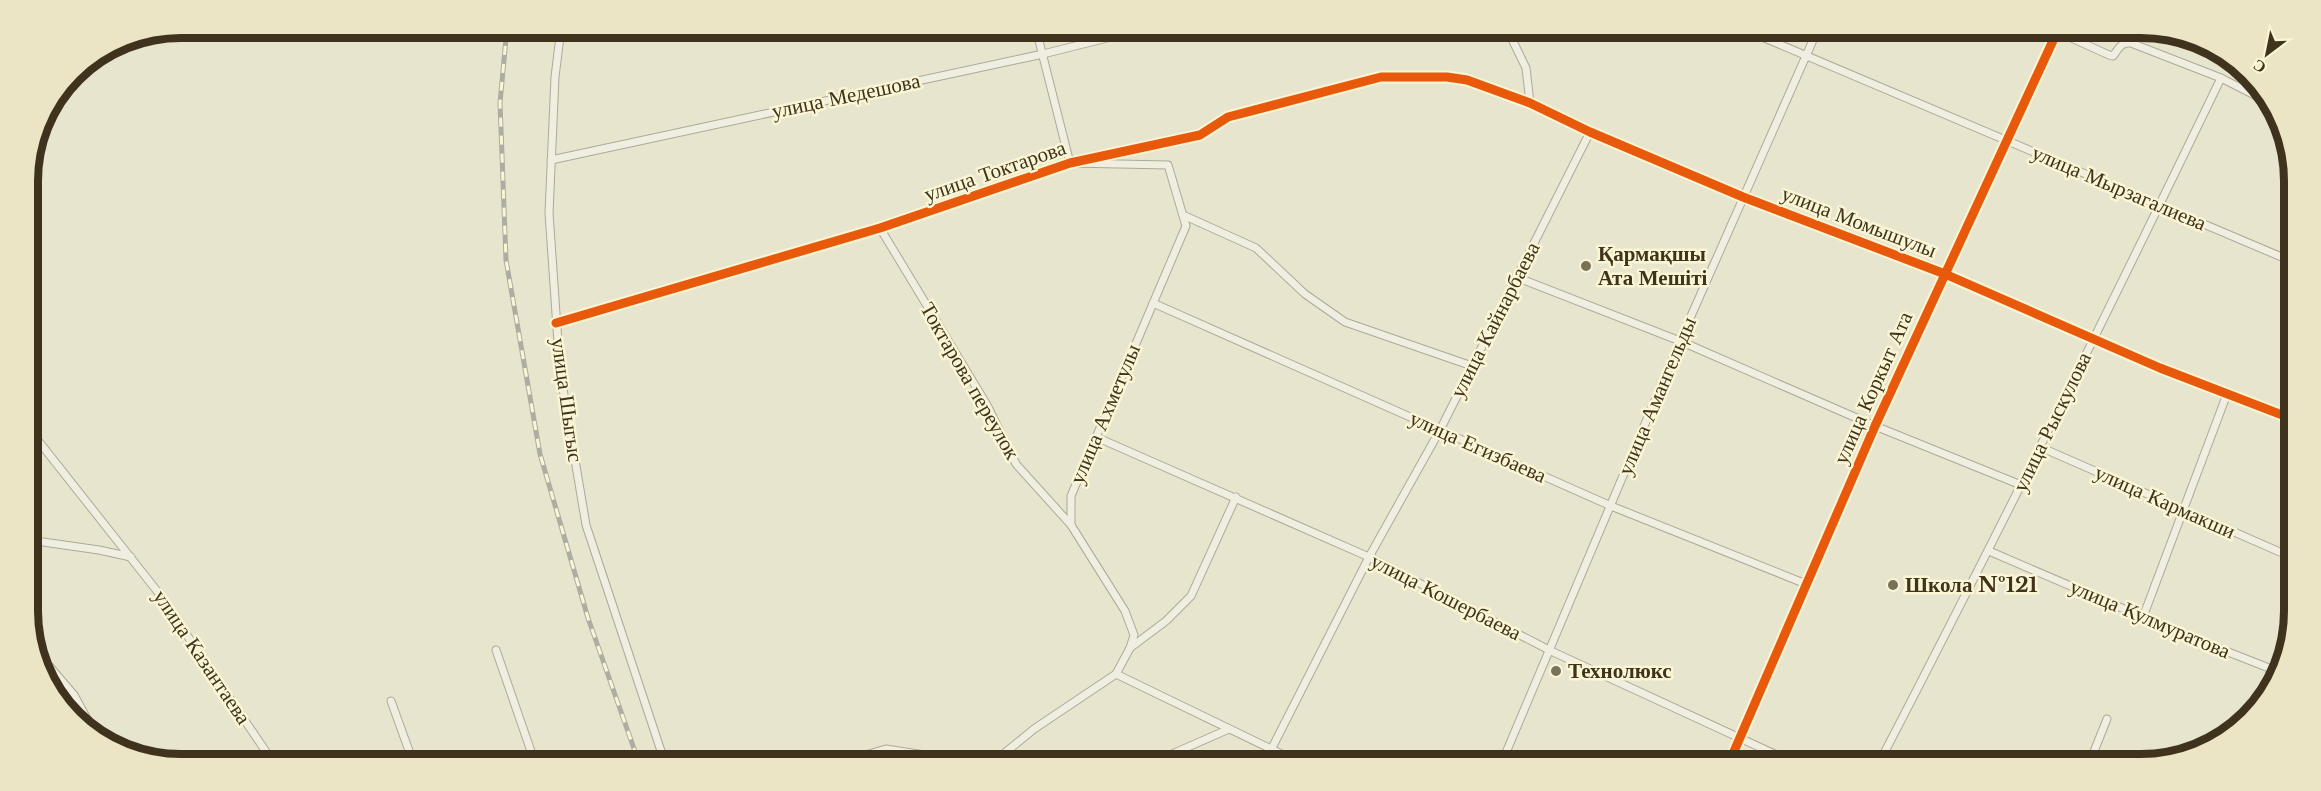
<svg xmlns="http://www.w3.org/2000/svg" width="2321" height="791" viewBox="0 0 2321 791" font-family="'Libre Baskerville',serif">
<rect width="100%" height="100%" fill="#e8e5ce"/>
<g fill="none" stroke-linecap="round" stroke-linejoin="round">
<defs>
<g id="street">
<polyline points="561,28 555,77 549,213 560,371 586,525 664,760"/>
<polyline points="1508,31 1526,68 1530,103"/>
<polyline points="1748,31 2291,261"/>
<path d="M2058 32 2109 55 2113 56C2119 48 2121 42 2131 43L2221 78 2266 101"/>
<polyline points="551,160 1043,54 1139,30"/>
<polyline points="1183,215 1256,248 1305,294 1345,322 1472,366"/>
<polyline points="880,228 987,405 1016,464 1071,525"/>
<polyline points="1516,277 1680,341 1875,426 2021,485"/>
<polyline points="1153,303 1611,506 1806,584"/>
<polyline points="556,323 880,228 1070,163 1200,135 1228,117 1381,77 1447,77 1467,80 1530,103 1590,132 1743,197 1945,274 2160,368 2290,418"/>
<polyline points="29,429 157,591 271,759"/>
<polyline points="1096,437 1369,557 1551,651 1794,763"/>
<polyline points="2040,447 2289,556"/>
<polyline points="29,540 99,550 131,557"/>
<polyline points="1989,551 2180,633 2279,672"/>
<polyline points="2143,617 2227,394"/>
<polyline points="33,647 74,695 92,728"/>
<polyline points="1130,648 1166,621 1191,596 1236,497"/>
<polyline points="496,650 534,760"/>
<polyline points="1116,674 1298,762"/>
<polyline points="391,701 412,759"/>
<polyline points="848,760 886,749 963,761"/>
<polyline points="995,761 1034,729 1116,674 1130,648 1134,635 1125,611 1071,525 1071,496 1186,226 1168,165 1070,163 1036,29"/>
<polyline points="1156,761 1229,729"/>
<polyline points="1263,761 1271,750 1369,557 1440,430 1590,132"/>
<polyline points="1502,762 1680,341 1817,31"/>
<polyline points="1729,763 1875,426 2057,32"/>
<path d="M1879 763C1997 536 2110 308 2221 78"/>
<polyline points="2089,764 2107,719"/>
</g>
</defs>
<use href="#street" stroke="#aea997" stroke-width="9"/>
<use href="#street" stroke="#f0eee1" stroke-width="7"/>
<defs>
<polyline id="rail" points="507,28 500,103 506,260 540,454 588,618 638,760"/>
</defs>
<use href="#rail" stroke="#afaca1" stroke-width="5"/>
<use href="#rail" stroke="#faf5d4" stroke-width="3" stroke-dasharray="9" stroke-linecap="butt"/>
<defs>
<g id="cycleway">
<polyline points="556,323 880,228 1070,163 1200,135 1228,117 1381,77 1447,77 1467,80 1530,103 1590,132 1743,197 1945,274 2160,368 2290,418"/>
<polyline points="1729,763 1875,426 2057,32"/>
</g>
</defs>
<use href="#cycleway" stroke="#faf5d4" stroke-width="13"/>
<use href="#cycleway" stroke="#e8590c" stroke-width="9"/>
</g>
<g fill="#7a715b" stroke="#faf5d4" stroke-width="2">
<circle cx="1586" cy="266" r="6"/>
<circle cx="1893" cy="585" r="6"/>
<circle cx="1556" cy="671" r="6"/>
</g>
<g text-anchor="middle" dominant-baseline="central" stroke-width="5" stroke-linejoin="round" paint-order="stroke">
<g font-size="21" fill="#3f331d" stroke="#faf5d4">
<text transform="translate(846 96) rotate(-12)">улица Медешова</text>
<text transform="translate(995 171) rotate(-19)">улица Токтарова</text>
<text transform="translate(2119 188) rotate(23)">улица Мырзагалиева</text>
<text transform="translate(1859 222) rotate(21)">улица Момышулы</text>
<text transform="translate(1495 320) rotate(-63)">улица Кайнарбаева</text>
<text transform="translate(970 381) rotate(60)">Токтарова переулок</text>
<text transform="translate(1873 388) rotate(-66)">улица Коркыт Ата</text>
<text transform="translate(1657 396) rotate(-67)">улица Амангельды</text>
<text transform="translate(567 400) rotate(82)">улица Шыгыс</text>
<text transform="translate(1105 414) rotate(-67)">улица Ахметулы</text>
<text transform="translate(2052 422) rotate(-64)">улица Рыскулова</text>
<text transform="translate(1478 447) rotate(24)">улица Егизбаева</text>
<text transform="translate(2165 502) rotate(24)">улица Кармакши</text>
<text transform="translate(1446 597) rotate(27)">улица Кошербаева</text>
<text transform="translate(2150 619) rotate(23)">улица Кулмуратова</text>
<text transform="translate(202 657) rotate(56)">улица Казантаева</text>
</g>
<g font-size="21" font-weight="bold" fill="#3f331d" stroke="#faf5d4" text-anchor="start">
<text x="1598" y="254">Қармақшы<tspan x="1598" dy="24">Ата Мешіті</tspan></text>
<text x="1905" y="585">Школа №121</text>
<text x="1568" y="671">Технолюкс</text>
</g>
</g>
<path d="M0 0H2321V791H0ZM181 38H2141A143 143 0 0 1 2284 181V611A143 143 0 0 1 2141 754H181A143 143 0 0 1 38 611V181A143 143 0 0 1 181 38Z" fill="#ebe5c5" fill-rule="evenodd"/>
<path fill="none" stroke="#3f331d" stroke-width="8" d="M181 38H2141A143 143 0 0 1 2284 181V611A143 143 0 0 1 2141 754H181A143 143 0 0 1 38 611V181A143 143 0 0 1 181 38Z"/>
<g transform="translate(2267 54) rotate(212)" stroke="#faf5d4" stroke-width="4.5" paint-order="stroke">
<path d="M0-4.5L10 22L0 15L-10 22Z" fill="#3f331d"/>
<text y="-9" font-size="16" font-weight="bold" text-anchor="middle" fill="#3f331d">С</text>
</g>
</svg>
